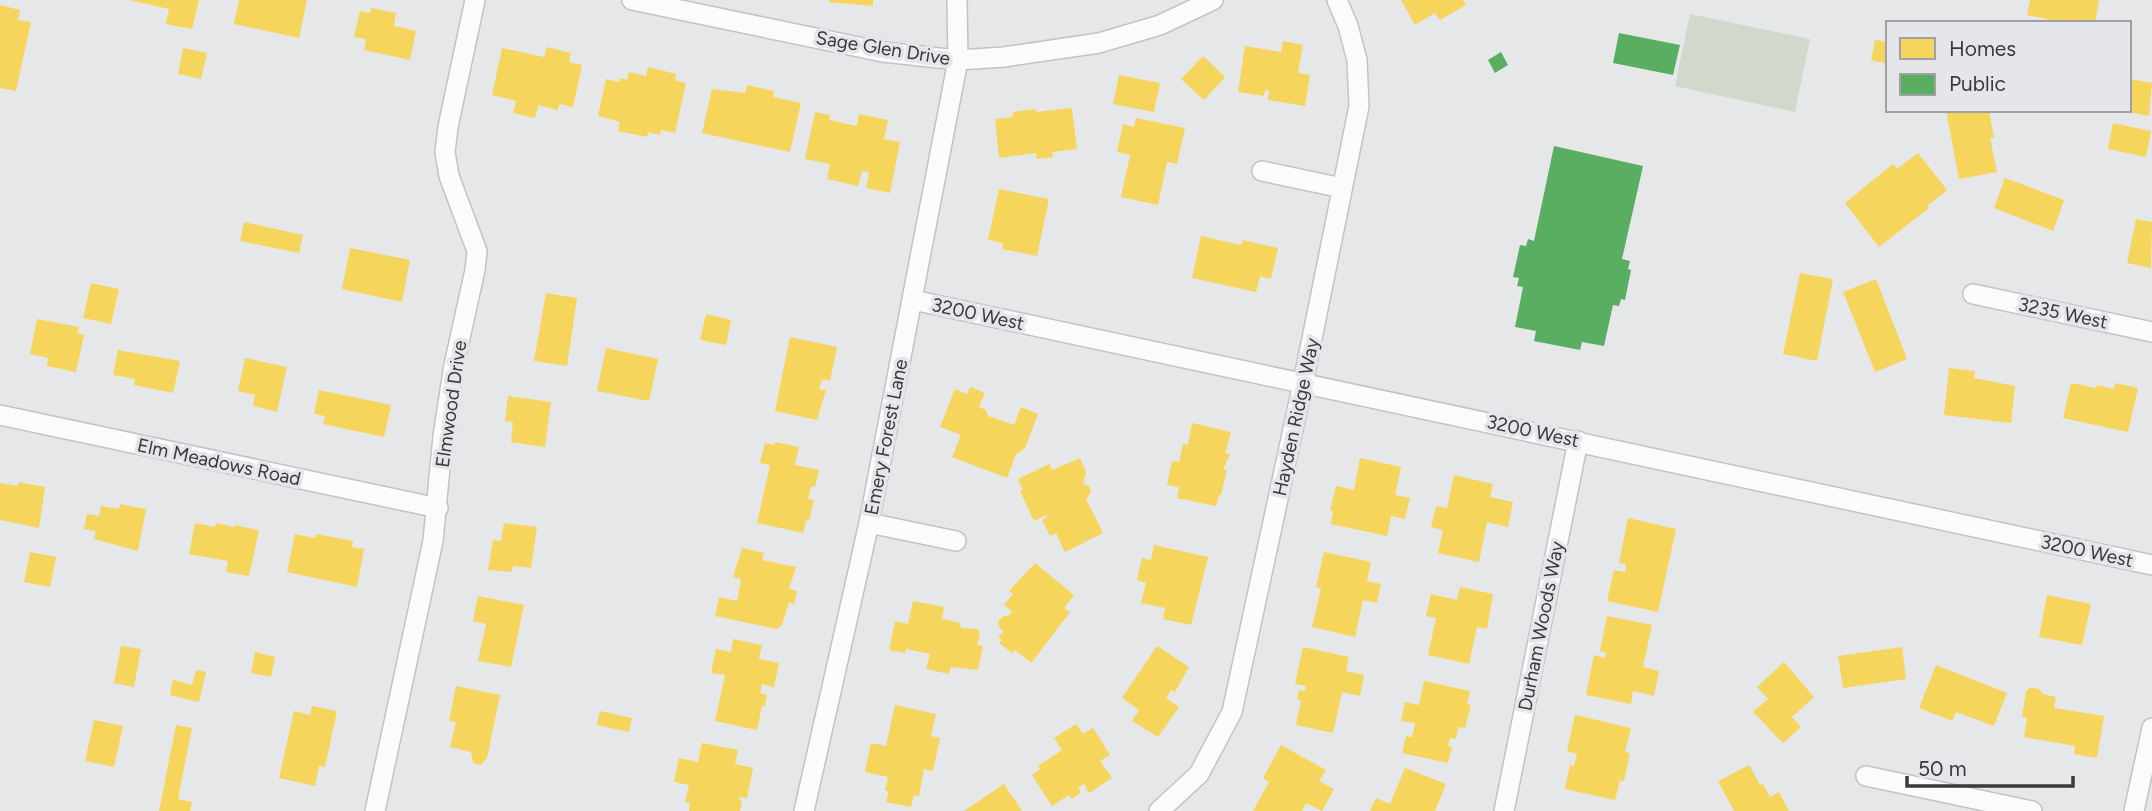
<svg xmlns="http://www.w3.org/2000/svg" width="2152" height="811" viewBox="0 0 2152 811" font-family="Figtree,sans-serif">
<rect width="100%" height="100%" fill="#e6e7e9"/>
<polygon fill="#d1d9cc" points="1690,14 1810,39 1795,112 1675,86"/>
<g fill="#f6d55c">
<polygon points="129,0 199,0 192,29 166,24 169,9"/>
<polygon points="239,0 307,0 299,38 234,24"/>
<polygon points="829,0 873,0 873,6 829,2"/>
<polygon points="1401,0 1463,0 1466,5 1440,20 1435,13 1415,25"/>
<polygon points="2030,0 2099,0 2095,23 2065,23 2027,15"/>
<polygon points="0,5 20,10 18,20 31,22 16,91 0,88"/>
<polygon points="371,8 396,13 394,26 416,31 410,60 364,50 366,39 354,37 360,11 370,13"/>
<polygon points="1875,40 1888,42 1888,64 1871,60"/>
<polygon points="1283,41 1303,45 1298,73 1310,75 1305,106 1268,100 1269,91 1265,90 1264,96 1238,92 1245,46 1281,52"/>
<polygon points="547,47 571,53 569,62 582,65 573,107 559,104 558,110 538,105 535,118 513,113 516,101 492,95 502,48 544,57"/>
<polygon points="183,48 207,53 201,79 178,74"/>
<polygon points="1203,56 1225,77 1204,100 1181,79"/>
<polygon points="648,67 676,74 675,80 686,83 675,133 661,130 660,135 648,132 647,137 618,131 620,122 598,116 606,79 619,82 620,78 627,80 629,72 646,76"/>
<polygon points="1119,75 1160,83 1154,112 1113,104"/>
<polygon points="2129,79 2152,83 2149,116 2129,112"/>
<polygon points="747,85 774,91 773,97 801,103 790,152 702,133 712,89 745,93"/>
<polygon points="1072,108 1077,149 1052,152 1053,157 1037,159 1036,153 999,158 995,119 1013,117 1013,112 1035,109 1036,112"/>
<polygon points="1946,110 1989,110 1994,138 1990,138 1997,172 1959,179"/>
<polygon points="815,112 830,115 829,120 857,126 859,114 888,120 884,139 900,142 890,193 866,188 869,172 862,171 858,186 827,179 830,164 805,159"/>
<polygon points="1136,118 1185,128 1177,164 1167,162 1158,205 1121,197 1130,155 1117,152 1123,124 1134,127"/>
<polygon points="2113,123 2151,131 2146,157 2108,149"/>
<polygon points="1918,153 1947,190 1927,206 1929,208 1879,247 1845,203 1893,164 1897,169"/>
<polygon points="2005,178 2064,200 2053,231 1994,208"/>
<polygon points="999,189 1049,199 1037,256 1002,249 1003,243 988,240"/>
<polygon points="2136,219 2152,222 2151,268 2127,263"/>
<polygon points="244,222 303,235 299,253 240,241"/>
<polygon points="1201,236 1241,245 1243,240 1278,248 1271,279 1260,276 1256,292 1192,278"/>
<polygon points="350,248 410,260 402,302 342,289"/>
<polygon points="1800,273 1833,279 1817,361 1783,354"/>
<polygon points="1876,279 1907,359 1875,372 1843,292"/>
<polygon points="91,283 119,289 111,324 83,318"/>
<polygon points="546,293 577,298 567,366 534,361"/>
<polygon points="706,314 731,320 726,345 700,340"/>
<polygon points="37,319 79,327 77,333 84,335 76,372 47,366 48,358 30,354"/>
<polygon points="790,337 837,347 830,381 822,379 819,389 826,390 817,420 775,411"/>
<polygon points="606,348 658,359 649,401 597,391"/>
<polygon points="118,350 180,361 173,393 134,385 135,379 113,375"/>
<polygon points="245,358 287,367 277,412 253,406 255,395 238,391"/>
<polygon points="1949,368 1975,371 1974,378 2015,386 2011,423 1944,415"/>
<polygon points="2071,383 2096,388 2097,385 2114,389 2115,383 2138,388 2128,432 2063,418"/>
<polygon points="970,387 985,393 979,407 986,410 988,416 1014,425 1021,407 1038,414 1025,448 1016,454 1007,478 952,457 961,435 940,427 955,389 967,394"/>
<polygon points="319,390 391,405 384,437 323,424 325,416 314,414"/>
<polygon points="508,396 551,402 545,447 511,442 513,422 505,421"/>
<polygon points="1192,423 1231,432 1225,453 1230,454 1223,470 1227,470 1221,495 1219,495 1216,506 1177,498 1179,487 1167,485 1172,461 1179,462 1183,444 1188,445"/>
<polygon points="775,442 799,447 795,465 819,470 815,487 811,486 808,499 814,500 809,521 806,520 803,533 757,523 770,465 760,463 765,443 774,445"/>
<polygon points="1080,458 1086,472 1083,484 1089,486 1091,492 1086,499 1103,533 1065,552 1056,533 1050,536 1042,520 1047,517 1046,515 1034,521 1020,491 1023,490 1018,479 1049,464 1052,470"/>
<polygon points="1360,458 1401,467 1395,495 1410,498 1405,519 1391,516 1387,536 1331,524 1333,511 1330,511 1336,486 1354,490"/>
<polygon points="1454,475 1493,484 1490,497 1513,502 1508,527 1487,522 1479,562 1438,553 1443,530 1431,527 1436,506 1447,508"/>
<polygon points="18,482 45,487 39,528 0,520 0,483 18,486"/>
<polygon points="120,504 146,509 138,551 94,539 96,531 84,529 87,514 99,516 101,506 119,509"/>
<polygon points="1628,518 1676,529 1658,612 1607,601 1614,570 1625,572 1626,564 1619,563"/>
<polygon points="195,523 215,527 216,523 235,527 235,525 259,530 249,576 226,572 228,561 189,554"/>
<polygon points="504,523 537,527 531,568 513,566 512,572 488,570 493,540 501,541"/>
<polygon points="295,534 315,538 316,534 353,541 352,547 364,549 357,587 287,572"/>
<polygon points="1154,545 1208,557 1191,625 1163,619 1165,608 1141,603 1146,583 1137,580 1142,558 1151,560"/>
<polygon points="742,548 764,553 762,560 796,567 789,589 797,591 794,604 789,602 782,625 777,629 715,616 719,597 737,601 741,579 733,577"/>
<polygon points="30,552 56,557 50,587 24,582"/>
<polygon points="1324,552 1371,562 1367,581 1381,584 1377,603 1363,600 1355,637 1312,627 1321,588 1316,587"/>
<polygon points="1035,563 1074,595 1064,608 1070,612 1031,663 1015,650 1012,653 999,643 1002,640 998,637 1004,631 999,627 998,622 1003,616 1008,616 1012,611 1004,605 1013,594 1009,591"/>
<polygon points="1460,587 1493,594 1487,629 1477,627 1469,664 1428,655 1436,618 1426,616 1431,594 1457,600"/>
<polygon points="2047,595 2091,604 2082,645 2039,637"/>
<polygon points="478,596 524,605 511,667 478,661 486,624 473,621"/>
<polygon points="913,601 944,607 942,619 961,623 960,628 978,629 980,635 977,645 983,646 978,670 951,667 949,674 926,669 930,654 906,649 905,653 889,650 895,621 908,624"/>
<polygon points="1607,616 1652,625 1643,667 1659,671 1654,696 1633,691 1631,704 1586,695 1594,655 1605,658 1606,653 1600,651"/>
<polygon points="733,639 762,645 759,659 779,663 774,687 762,684 760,693 767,695 765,706 762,706 757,730 715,721 725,675 711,673 716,649 731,652"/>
<polygon points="121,646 141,649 134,687 114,683"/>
<polygon points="1157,646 1189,667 1175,692 1171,690 1166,698 1179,707 1158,737 1132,721 1139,710 1122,698"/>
<polygon points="1303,647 1349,657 1346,671 1364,675 1360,696 1342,692 1333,733 1296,725 1301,700 1297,699 1299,690 1305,691 1306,686 1295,684"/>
<polygon points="1902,647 1906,679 1843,688 1838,656"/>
<polygon points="255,652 275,657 271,677 251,673"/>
<polygon points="1784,662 1814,697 1792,717 1801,727 1783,743 1753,712 1768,699 1757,687"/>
<polygon points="1936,665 2007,693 1994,726 1956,712 1952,721 1919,708"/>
<polygon points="196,670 206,672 199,702 170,695 173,680 192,685"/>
<polygon points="1424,681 1470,691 1467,704 1471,705 1465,728 1458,727 1456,739 1450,738 1448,746 1452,747 1448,763 1402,753 1406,736 1412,737 1415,723 1401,721 1405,702 1419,705"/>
<polygon points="456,686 500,695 487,758 481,765 473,763 471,752 450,747 456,722 449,721"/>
<polygon points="2031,687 2039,689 2043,694 2056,697 2054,708 2104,716 2097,758 2074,754 2075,746 2024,737 2027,718 2022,717 2026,691"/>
<polygon points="895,705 936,714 931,736 940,738 933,771 924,769 919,796 914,795 911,807 886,802 889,791 885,791 888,777 865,772 871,743 886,746"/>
<polygon points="312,706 337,711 325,767 319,766 315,786 279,778 294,711 310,715"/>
<polygon points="600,711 632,718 629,732 597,725"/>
<polygon points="1575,715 1631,728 1625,752 1630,753 1624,781 1620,780 1615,800 1565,789 1570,765 1574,766 1577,754 1567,751"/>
<polygon points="94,720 123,726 114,767 85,761"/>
<polygon points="1076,724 1083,734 1093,728 1110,755 1100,761 1112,778 1089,793 1084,784 1078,788 1081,793 1072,799 1069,795 1052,806 1032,775 1040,769 1038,766 1062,750 1054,738"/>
<polygon points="176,725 192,728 178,799 192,802 190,811 159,811"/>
<polygon points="702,743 738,750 735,764 753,768 747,798 740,797 739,800 742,801 740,811 689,811 690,803 685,802 689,785 674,782 679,758 698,762"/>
<polygon points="1281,745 1326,770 1319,781 1334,789 1322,811 1306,803 1302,811 1253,811 1269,782 1263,778"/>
<polygon points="1749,765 1760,785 1763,784 1770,797 1779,792 1789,811 1734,811 1718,781"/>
<polygon points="1405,768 1446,784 1435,811 1370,811 1376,798 1390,804"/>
<polygon points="1004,784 1022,811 964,811"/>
</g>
<g fill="#5aae61">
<polygon points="1619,33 1680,45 1673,75 1613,63"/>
<polygon points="1501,52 1508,65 1495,73 1488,60"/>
<polygon points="1554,146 1643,166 1622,259 1630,261 1628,269 1631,270 1625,300 1621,299 1619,306 1613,305 1604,346 1582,342 1580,350 1534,341 1536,331 1515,327 1523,287 1517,286 1519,278 1513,277 1520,245 1526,246 1528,239 1534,241"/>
</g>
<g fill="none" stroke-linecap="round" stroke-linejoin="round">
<defs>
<g id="street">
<polyline points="632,0 883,52 958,60 1004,57 1099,43 1160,25 1213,0"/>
<polyline points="1262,171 1342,188"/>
<polyline points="1973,294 2152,332"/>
<polyline points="913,300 2152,565"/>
<polyline points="0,415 438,508"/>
<polyline points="869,523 956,541"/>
<polyline points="1866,776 2032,811"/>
<polyline points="375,811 433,541 443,436 454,365 475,270 477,251 449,176 445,152 448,127 475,0"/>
<polyline points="804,811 869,523 958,60 957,0"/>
<polyline points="1159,811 1199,774 1232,712 1303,383 1359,106 1357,60 1348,26 1337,0"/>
<polyline points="1504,811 1578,441"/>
<polyline points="2134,811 2152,728"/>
</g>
</defs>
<use href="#street" stroke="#c3c3c5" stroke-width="22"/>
<use href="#street" stroke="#fbfbfc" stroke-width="19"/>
</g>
<g text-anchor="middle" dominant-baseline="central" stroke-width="7" stroke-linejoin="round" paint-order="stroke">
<g font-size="19" fill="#3a3a3c" stroke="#e5e6ea">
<text transform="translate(883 48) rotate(9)">Sage Glen Drive</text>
<text transform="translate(2063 313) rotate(12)">3235 West</text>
<text transform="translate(978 314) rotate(12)">3200 West</text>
<text transform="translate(451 404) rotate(-82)">Elmwood Drive</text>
<text transform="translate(1296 417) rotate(-78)">Hayden Ridge Way</text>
<text transform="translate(1533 431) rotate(12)">3200 West</text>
<text transform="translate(886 437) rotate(-79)">Emery Forest Lane</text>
<text transform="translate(219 462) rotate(12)">Elm Meadows Road</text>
<text transform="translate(2087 551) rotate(12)">3200 West</text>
<text transform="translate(1541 626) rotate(-79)">Durham Woods Way</text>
</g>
</g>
<rect x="1886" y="21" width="245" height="91" fill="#e5e6ea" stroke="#a1a1a4" stroke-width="2"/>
<rect x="1900" y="38" width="35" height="21" fill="#f6d55c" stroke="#a1a1a4" stroke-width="2"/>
<text x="1949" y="56" font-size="21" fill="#3a3a3c">Homes</text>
<rect x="1900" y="74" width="35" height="21" fill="#5aae61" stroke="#a1a1a4" stroke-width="2"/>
<text x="1949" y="91" font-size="21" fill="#3a3a3c">Public</text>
<path d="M1907 776v10h166v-10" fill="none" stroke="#3a3a3c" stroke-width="3.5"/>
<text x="1918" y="776" font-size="21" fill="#3a3a3c" stroke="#e5e6ea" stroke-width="5" paint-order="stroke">50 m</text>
</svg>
